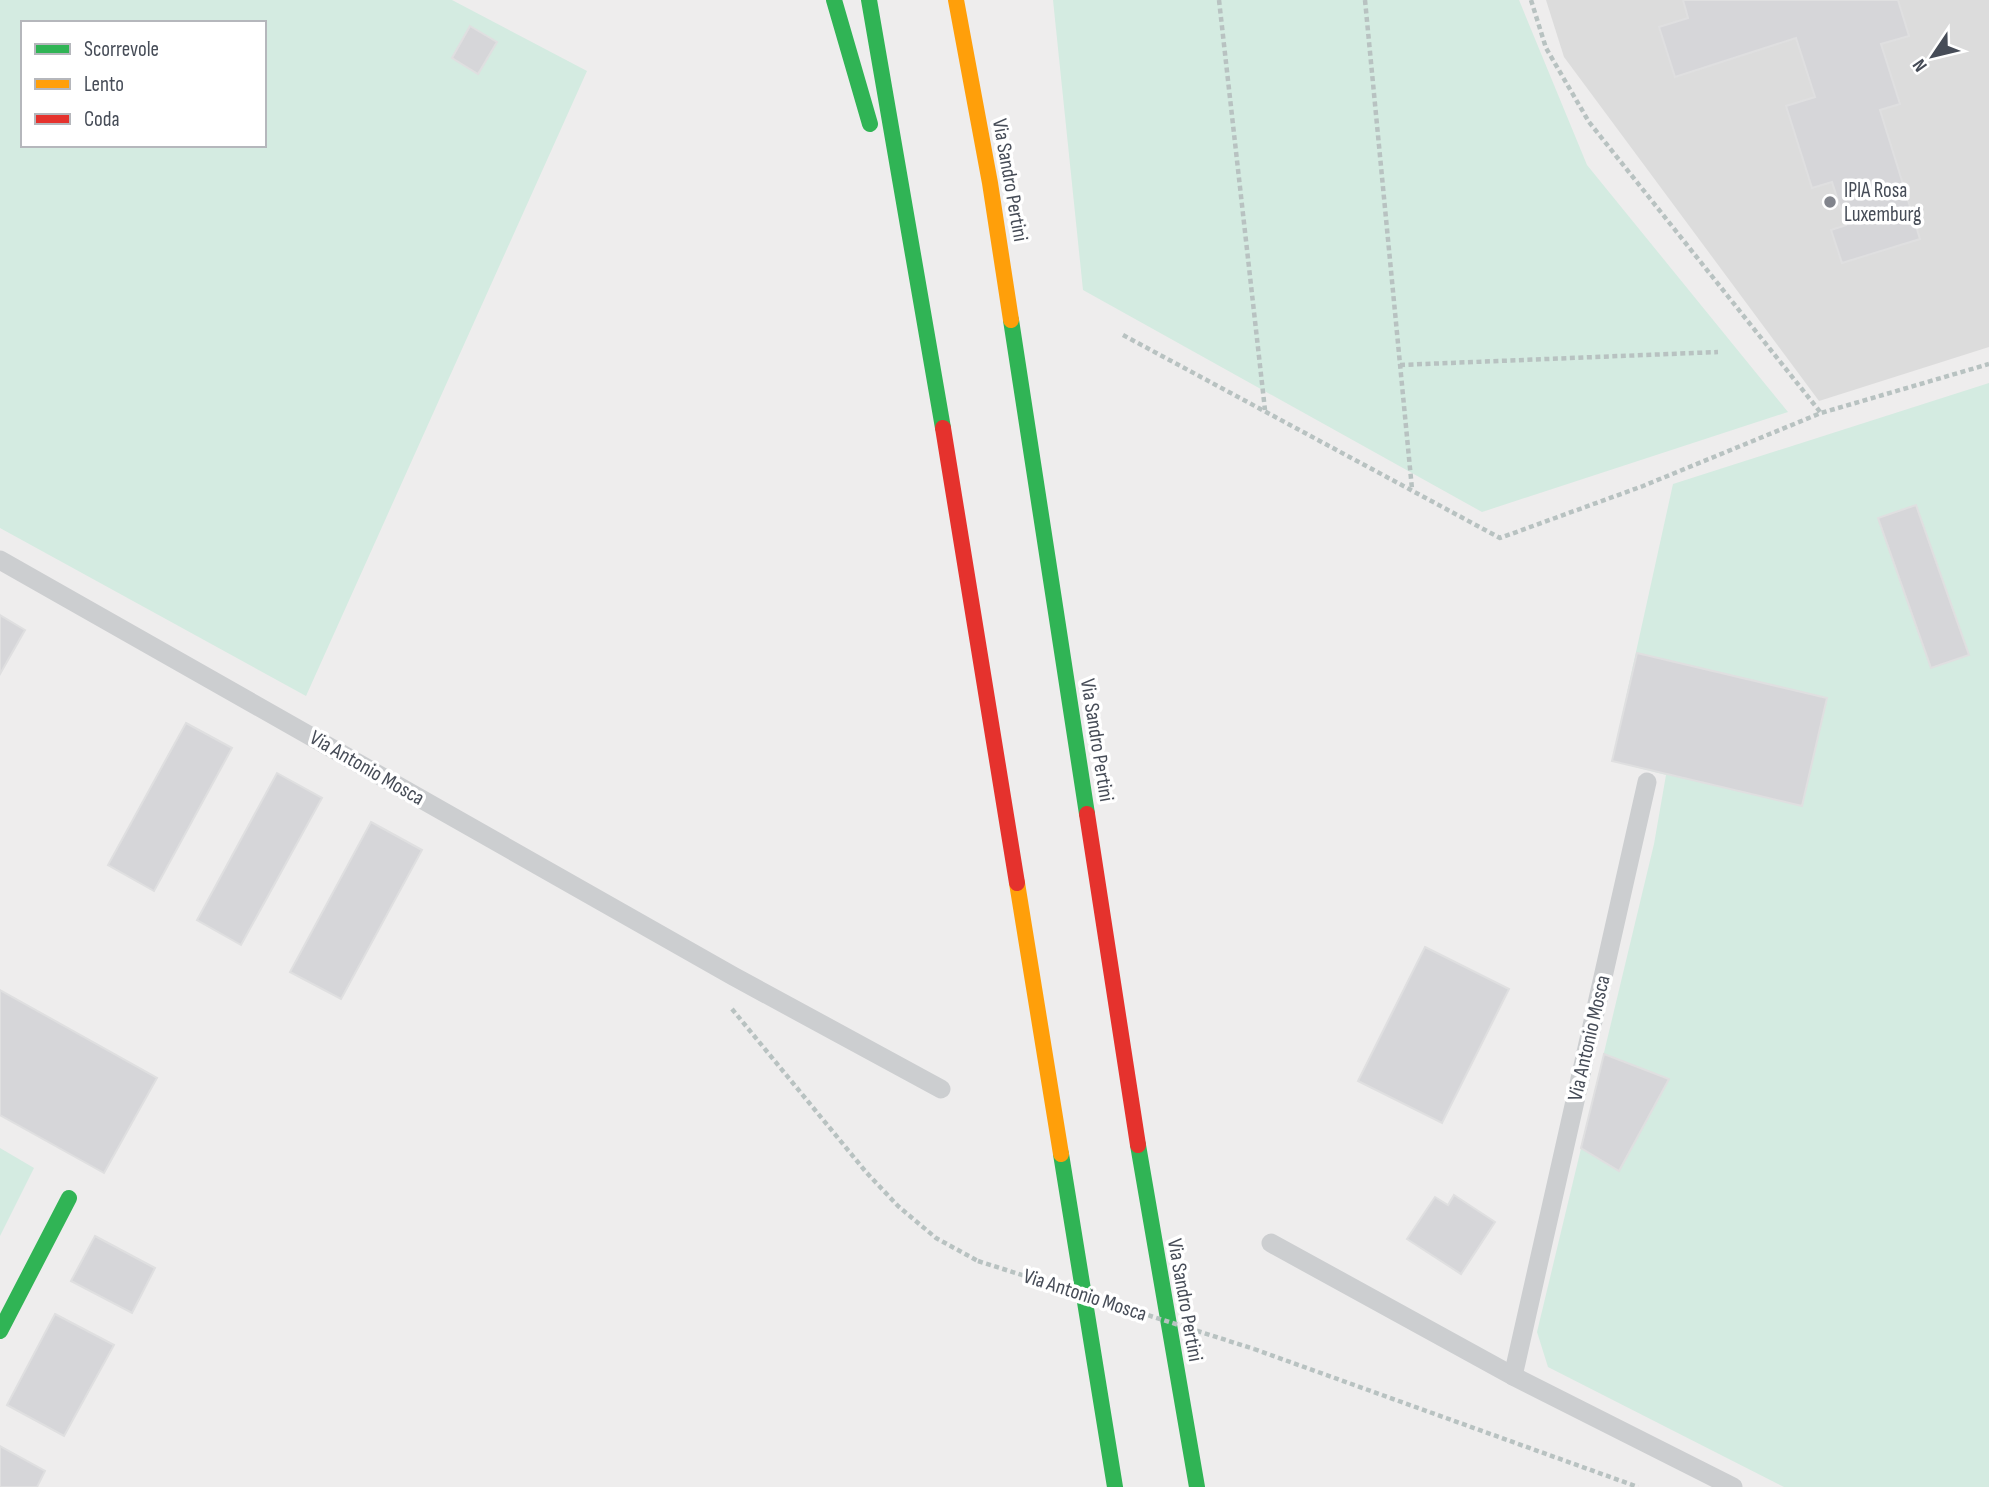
<svg xmlns="http://www.w3.org/2000/svg" width="1989" height="1487" viewBox="0 0 1989 1487" font-family="'Sofia Sans Condensed',sans-serif">
<rect width="100%" height="100%" fill="#eeeded"/>
<polygon fill="#dcdcdc" points="1546,0 1989,0 1989,347 1819,401 1564,57"/>
<g fill="#d4ebe1" fill-rule="evenodd">
<path d="M0 0H452L587 71 306 696 0 528ZM23 23H264V145H23Z"/>
<polygon points="1053,0 1519,0 1587,165 1788,412 1482,512 1083,290"/>
<polygon points="1989,383 1989,1487 1784,1487 1548,1367 1537,1332 1654,844 1666,775 1612,761 1673,484"/>
<polygon points="0,1148 34,1168 0,1236"/>
</g>
<g fill="#d6d6d9" stroke="#dfdfe0" stroke-width="2">
<polygon points="1683,0 1898,0 1909,36 1881,44 1900,104 1880,110 1920,239 1842,263 1831,230 1846,225 1832,182 1812,188 1786,106 1815,97 1796,38 1675,77 1659,27 1688,18"/>
<polygon points="470,26 497,42 478,74 452,58"/>
<polygon points="1916,505 1969,655 1931,668 1878,518"/>
<polygon points="0,615 25,630 0,674"/>
<polygon points="1637,653 1827,698 1802,806 1612,761"/>
<polygon points="186,723 232,748 154,891 108,865"/>
<polygon points="277,773 322,798 241,945 197,920"/>
<polygon points="371,822 422,850 341,999 290,972"/>
<polygon points="1425,947 1509,989 1442,1123 1358,1081"/>
<polygon points="0,990 157,1078 104,1173 0,1115"/>
<polygon points="1604,1054 1669,1079 1619,1171 1581,1148"/>
<polygon points="1454,1195 1495,1222 1461,1274 1407,1239 1435,1197 1448,1205"/>
<polygon points="95,1236 155,1268 132,1313 71,1281"/>
<polygon points="55,1314 114,1345 64,1436 7,1405"/>
<polygon points="0,1446 45,1471 37,1487 0,1487"/>
</g>
<g fill="none" stroke-linecap="round" stroke-linejoin="round">
<g stroke="#b8c2c1" stroke-width="4.5" stroke-dasharray="5 3.5" stroke-linecap="butt">
<polyline points="1219,0 1265,410"/>
<polyline points="1365,0 1412,489"/>
<polyline points="1531,0 1546,48 1589,122 1821,413"/>
<polyline points="1123,335 1500,538 1643,486 1821,413 1989,364"/>
<polyline points="1400,365 1718,352"/>
<polyline points="732,1009 866,1172 898,1206 936,1238 978,1261"/>
<polyline points="1254,1349 1638,1487"/>
</g>
<g stroke="#ccced0" stroke-width="19">
<polyline points="0,560 733,976 941,1089"/>
<polyline points="1271,1243 1513,1376 1733,1487"/>
<polyline points="1513,1376 1647,782"/>
</g>
<g stroke="#30b455" stroke-width="16">
<polyline points="834,0 870,124"/>
<polyline points="869,0 943,428"/>
<polyline points="1011,320 1087,814"/>
<polyline points="1138,1145 1197,1487"/>
<polyline points="1061,1154 1115,1487"/>
<polyline points="0,1331 69,1198"/>
</g>
<g stroke="#ff9f0a" stroke-width="16">
<polyline points="956,0 990,183 1011,320"/>
<polyline points="1017,883 1061,1154"/>
</g>
<g stroke="#e5322d" stroke-width="16">
<polyline points="943,428 1017,883"/>
<polyline points="1087,814 1138,1145"/>
</g>
<polyline stroke="#b8c2c1" stroke-width="4.5" stroke-dasharray="5 3.5" stroke-linecap="butt" points="978,1261 1254,1349"/>
</g>
<circle fill="#81848c" stroke="#fff" stroke-width="2.5" cx="1830" cy="202" r="7"/>
<g text-anchor="middle" dominant-baseline="central" stroke-width="7" stroke-linejoin="round" paint-order="stroke">
<g font-size="21" fill="#464c57" stroke="#fff">
<text transform="translate(1010 180) rotate(80)">Via Sandro Pertini</text>
<text transform="translate(1097 740) rotate(81)">Via Sandro Pertini</text>
<text transform="translate(367 768) rotate(30)">Via Antonio Mosca</text>
<text transform="translate(1589 1038) rotate(-77)">Via Antonio Mosca</text>
<text transform="translate(1085 1295) rotate(18)">Via Antonio Mosca</text>
<text transform="translate(1185 1300) rotate(80)">Via Sandro Pertini</text>
</g>
<g font-size="21" fill="#464c57" stroke="#fff" text-anchor="start">
<text x="1844" y="190">IPIA Rosa<tspan x="1844" dy="24">Luxemburg</tspan></text>
</g>
</g>
<rect x="21" y="21" width="245" height="126" fill="#ffffff" stroke="#b5b7bc" stroke-width="2"/>
<rect x="35" y="44" width="35" height="10" fill="#30b455" stroke="#b5b7bc" stroke-width="2"/>
<text x="84" y="56" font-size="21" fill="#464c57">Scorrevole</text>
<rect x="35" y="79" width="35" height="10" fill="#ff9f0a" stroke="#b5b7bc" stroke-width="2"/>
<text x="84" y="91" font-size="21" fill="#464c57">Lento</text>
<rect x="35" y="114" width="35" height="10" fill="#e5322d" stroke="#b5b7bc" stroke-width="2"/>
<text x="84" y="126" font-size="21" fill="#464c57">Coda</text>
<g transform="translate(1933 56) rotate(235)" stroke="#ffffff" stroke-width="5" paint-order="stroke">
<path d="M0-5L12 26L0 18L-12 26Z" fill="#464c57"/>
<text y="-10" font-size="19" font-weight="bold" text-anchor="middle" fill="#464c57">N</text>
</g>
</svg>
